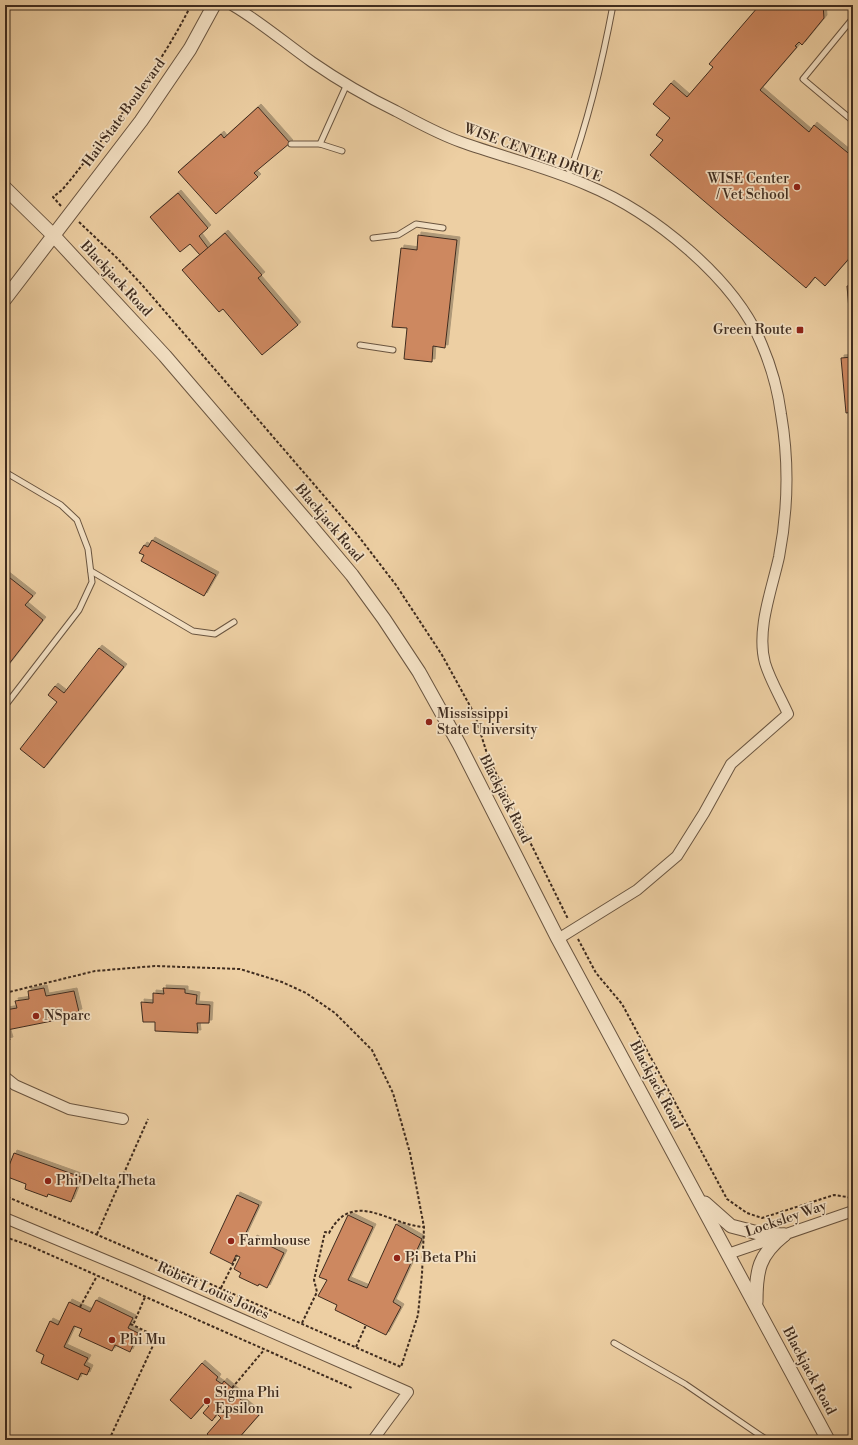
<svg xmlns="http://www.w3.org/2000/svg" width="858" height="1445" viewBox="0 0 858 1445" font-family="'Libre Bodoni',serif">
<defs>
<filter id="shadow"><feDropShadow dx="3" dy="-3" stdDeviation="0" flood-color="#0004"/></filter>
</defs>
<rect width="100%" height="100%" fill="#edcfa3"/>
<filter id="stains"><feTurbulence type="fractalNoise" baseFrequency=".005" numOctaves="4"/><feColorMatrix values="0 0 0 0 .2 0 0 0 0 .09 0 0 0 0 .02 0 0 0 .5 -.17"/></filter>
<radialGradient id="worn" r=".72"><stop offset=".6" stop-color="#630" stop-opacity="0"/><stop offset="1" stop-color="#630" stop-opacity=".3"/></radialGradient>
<g fill="#cd8860" stroke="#3f2c1f" filter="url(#shadow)">
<polygon points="756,5 823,5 824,18 802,45 799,42 795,46 797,47 760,90 809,132 814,125 853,157 853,254 825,286 815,277 806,288 650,155 663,140 656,135 670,118 653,104 671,83 687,97 713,67 709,64 758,7"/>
<polygon points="258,107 290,143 254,173 258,177 216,214 178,172 221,134 224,138"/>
<polygon points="178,193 208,228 199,236 208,248 200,255 190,244 180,252 150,217"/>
<polygon points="225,233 262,275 258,278 298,325 262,355 223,309 219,312 182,270"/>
<polygon points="418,235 457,240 445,348 433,346 432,362 404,359 407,328 392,327 401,248 417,250"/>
<polygon points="853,285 853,412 846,413 841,358 853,357 847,286"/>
<polygon points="152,540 216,575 204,596 141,561 144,555 139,553 144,545 148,547"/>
<polygon points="5,574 33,596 25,605 43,620 5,669"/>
<polygon points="99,648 124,667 44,768 20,749 57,702 48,695 55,686 64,693"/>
<polygon points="44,988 46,996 74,991 79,1012 66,1014 67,1018 7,1030 10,1040 5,1041 5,1010 17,1008 15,1001 29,999 28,991"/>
<polygon points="163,988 185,989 185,993 197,995 196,1004 210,1005 209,1023 197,1023 198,1033 155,1031 155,1022 143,1022 141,1002 153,1003 153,993 164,994"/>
<polygon points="14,1153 81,1177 71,1202 48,1194 47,1197 25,1189 26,1184 5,1176"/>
<polygon points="237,1195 259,1205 243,1239 252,1243 254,1238 284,1253 267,1288 259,1284 258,1286 239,1277 241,1273 234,1269 240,1257 236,1255 232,1264 210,1253"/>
<polygon points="348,1215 373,1227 348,1280 367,1288 396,1224 422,1239 393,1302 401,1307 386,1335 335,1310 337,1305 318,1296 327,1280 319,1277"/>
<polygon points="96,1300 133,1318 128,1328 138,1333 130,1352 115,1345 112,1351 79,1336 82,1329 74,1326 64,1347 88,1358 84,1365 90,1368 87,1375 81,1373 78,1380 41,1363 44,1355 36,1351 50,1321 58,1325 69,1302 90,1312"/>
<polygon points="202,1363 218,1377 216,1380 222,1384 224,1381 241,1396 239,1398 259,1415 237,1440 213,1440 207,1434 221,1418 217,1414 212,1421 203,1413 209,1406 205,1403 191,1419 170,1400"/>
</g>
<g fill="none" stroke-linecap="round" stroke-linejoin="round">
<defs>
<g id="service">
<polyline points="853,18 803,79 853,121"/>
<polyline points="291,144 320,144"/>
<polyline points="342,151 320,144 347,84"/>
<path d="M568 177C588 121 602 64 613 5"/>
<polyline points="373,238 398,235 416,224 443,228"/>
<polyline points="360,345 393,350"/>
<polyline points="5,472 61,505 77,520 88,549 92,582 79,610 5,706"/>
<polyline points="91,571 193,631 215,634 234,622"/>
<polyline points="614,1343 685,1384 767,1440"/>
</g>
<g id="minor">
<path d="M232 5C261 22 285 43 312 62 338 80 367 97 396 111 417 122 438 134 461 142 503 157 546 167 587 185 652 212 735 278 762 345 771 366 778 391 781 414 789 461 788 510 779 557 772 589 756 630 765 663 770 680 781 698 788 714L731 764 704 813 677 856 637 890 558 939"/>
<polyline points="5,1077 15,1085 69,1109 123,1119"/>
<polyline points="5,1218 132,1271 408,1392 373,1440"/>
<polyline points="728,1254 853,1211"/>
</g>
<g id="tertiary">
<polyline points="5,188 53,235 165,356 305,519 352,575 384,619 419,672 459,744 558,939 828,1440"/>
<polyline points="5,299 141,121 190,49 214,5"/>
<polyline points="705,1203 731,1226 762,1234 784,1235"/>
<path d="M756 1302C756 1270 759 1255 784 1235"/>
</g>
</defs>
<use href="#service" stroke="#6a5540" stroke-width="7"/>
<use href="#minor" stroke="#6a5540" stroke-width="12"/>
<use href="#tertiary" stroke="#6a5540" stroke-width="15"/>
<g stroke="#3f2c1f" stroke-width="2" stroke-dasharray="3 2" stroke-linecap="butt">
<path d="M61 206 53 197 62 190 72 178C115 123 160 68 191 5"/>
<polyline points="79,222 117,258 143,286 356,533 396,585 442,655 475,715 488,757 568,919"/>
<polyline points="578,939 596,973 622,1004 727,1199 747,1213 762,1218 834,1195 853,1198"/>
<polyline points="5,993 95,971 155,966 240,969 282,982 306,993 335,1013 372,1050 393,1093 410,1153 424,1227 422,1274 418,1315 401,1367 84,1229 5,1196"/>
<polyline points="97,1234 148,1119"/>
<polyline points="5,1237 28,1245 352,1388"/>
<polyline points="221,1288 237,1256"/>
<polyline points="80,1307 97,1276"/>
<path d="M302 1323 317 1292 314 1280 325 1232 329 1233C353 1188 389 1225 424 1227"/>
<polyline points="130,1324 133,1325 145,1297"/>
<polyline points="356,1347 366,1325"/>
<polyline points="232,1388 264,1350"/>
<polyline points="109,1440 157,1337 133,1325"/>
</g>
<use href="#service" stroke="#f3e0c3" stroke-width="5"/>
<use href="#minor" stroke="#f3e0c3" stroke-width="10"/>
<use href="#tertiary" stroke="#f3e0c3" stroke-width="13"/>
</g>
<g fill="#8f2418" stroke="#f3e0c3" stroke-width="1.5">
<circle cx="797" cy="187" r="4"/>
<rect x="796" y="326" width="8" height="8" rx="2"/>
<circle cx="429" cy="722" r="4"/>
<circle cx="36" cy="1016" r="4"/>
<circle cx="48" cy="1181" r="4"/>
<circle cx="231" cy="1241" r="4"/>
<circle cx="397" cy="1258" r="4"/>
<circle cx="112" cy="1340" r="4"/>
<circle cx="207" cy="1401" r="4"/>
</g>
<g text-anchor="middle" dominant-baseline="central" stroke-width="3.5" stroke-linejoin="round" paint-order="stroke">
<g font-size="14" fill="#3f2c1f" stroke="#f3e0c3">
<text transform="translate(124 113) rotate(-54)">Hail State Boulevard</text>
<text transform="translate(533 153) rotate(20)">WISE CENTER DRIVE</text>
<text transform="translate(116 279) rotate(47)">Blackjack Road</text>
<text transform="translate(329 523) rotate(50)">Blackjack Road</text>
<text transform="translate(505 799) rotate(63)">Blackjack Road</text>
<text transform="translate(656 1085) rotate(62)">Blackjack Road</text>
<text transform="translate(786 1219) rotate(-19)">Locksley Way</text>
<text transform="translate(213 1291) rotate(24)">Robert Louis Jones</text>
<text transform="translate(809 1371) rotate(62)">Blackjack Road</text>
</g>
<g font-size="14" fill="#3f2c1f" stroke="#f3e0c3" text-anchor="start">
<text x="789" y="179" text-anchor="end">WISE Center<tspan x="789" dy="16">/ Vet School</tspan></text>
<text x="792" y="330" text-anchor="end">Green Route</text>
<text x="437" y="714">Mississippi<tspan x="437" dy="16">State University</tspan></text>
<text x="44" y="1016">NSparc</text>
<text x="56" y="1181">Phi Delta Theta</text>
<text x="239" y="1241">Farmhouse</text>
<text x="405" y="1258">Pi Beta Phi</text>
<text x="120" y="1340">Phi Mu</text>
<text x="215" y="1393">Sigma Phi<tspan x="215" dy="16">Epsilon</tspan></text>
</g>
</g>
<rect width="858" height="1445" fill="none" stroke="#edcfa3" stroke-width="20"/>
<rect x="6" y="6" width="846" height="1433" fill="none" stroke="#3f2c1f" stroke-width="2"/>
<rect x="10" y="10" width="838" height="1425" fill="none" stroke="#3f2c1f"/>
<rect width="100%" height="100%" filter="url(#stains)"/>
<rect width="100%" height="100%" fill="url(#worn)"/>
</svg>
